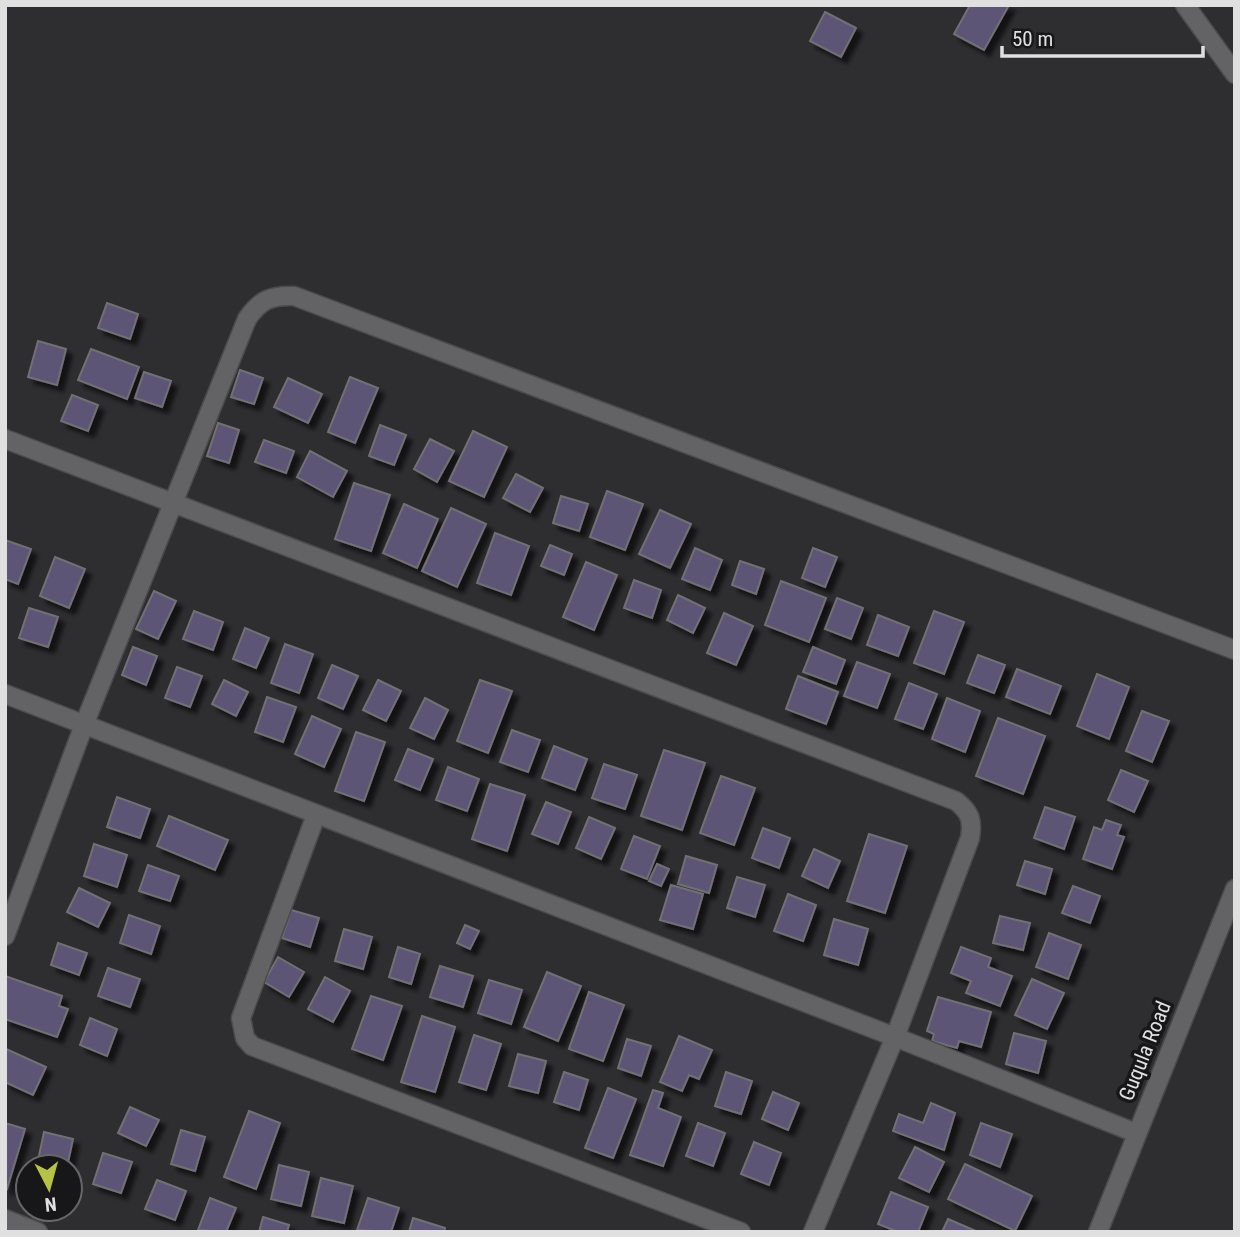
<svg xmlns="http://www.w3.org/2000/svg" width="1240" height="1237" viewBox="0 0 1240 1237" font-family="'Roboto Condensed',sans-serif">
<defs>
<filter id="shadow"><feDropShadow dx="6" dy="6" stdDeviation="2" flood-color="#0009"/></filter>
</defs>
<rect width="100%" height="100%" fill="#2e2e31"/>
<g fill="#5c5575" stroke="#717074" stroke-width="2" filter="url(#shadow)">
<polygon points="970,5 1009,5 984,50 954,34"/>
<polygon points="825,12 856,28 841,57 810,41"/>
<polygon points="107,303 138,314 130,339 98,328"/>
<polygon points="38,341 66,349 57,385 28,377"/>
<polygon points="91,349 139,367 127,399 78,380"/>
<polygon points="240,370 263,378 254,404 231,397"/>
<polygon points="144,372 171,381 162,407 135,398"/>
<polygon points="350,377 378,388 355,443 328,432"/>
<polygon points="288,378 322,394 308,423 274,407"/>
<polygon points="72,395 98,405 88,431 61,421"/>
<polygon points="218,423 239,430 229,463 207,456"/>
<polygon points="380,425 406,435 394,465 369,456"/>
<polygon points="473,431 507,447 484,497 449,481"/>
<polygon points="430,439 454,451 437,482 414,469"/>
<polygon points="264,440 294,451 286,473 255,462"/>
<polygon points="310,451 347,471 333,497 297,477"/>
<polygon points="516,474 543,488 530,512 503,498"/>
<polygon points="354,483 390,495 371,551 335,539"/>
<polygon points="607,491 643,504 625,550 590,537"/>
<polygon points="561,496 588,504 579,531 553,523"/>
<polygon points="404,504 438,519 417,568 383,553"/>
<polygon points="451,508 486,524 457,587 422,571"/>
<polygon points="660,510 691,524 670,568 639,554"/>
<polygon points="495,533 529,546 511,595 477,583"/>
<polygon points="5,540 31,549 18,584 5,579"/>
<polygon points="550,545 572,554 564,575 541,566"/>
<polygon points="695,548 722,560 710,590 682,579"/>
<polygon points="813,548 837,557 825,587 802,578"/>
<polygon points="55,557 85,569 69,608 40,596"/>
<polygon points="740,561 764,569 756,594 732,585"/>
<polygon points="586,562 617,575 594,630 563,617"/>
<polygon points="634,580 661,590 652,618 624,608"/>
<polygon points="781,581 826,598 809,642 765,625"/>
<polygon points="154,591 176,601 158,639 136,629"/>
<polygon points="678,595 705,608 693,633 667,620"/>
<polygon points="837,598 863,608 851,639 825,629"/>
<polygon points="29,608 58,617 48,647 19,638"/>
<polygon points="194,611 223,622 213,650 183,639"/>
<polygon points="934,611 964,622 944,674 914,663"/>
<polygon points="724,613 753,626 736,665 707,653"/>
<polygon points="878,615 909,627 898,656 867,645"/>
<polygon points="245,628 269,638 256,668 233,659"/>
<polygon points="285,644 313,654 299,693 271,683"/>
<polygon points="133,647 157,656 146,685 122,675"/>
<polygon points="813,647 845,660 836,684 803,672"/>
<polygon points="978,655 1005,665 994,693 967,683"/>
<polygon points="857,662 890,674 877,708 844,696"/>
<polygon points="332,665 358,676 343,709 318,698"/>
<polygon points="177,667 202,676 190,707 165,698"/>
<polygon points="1017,669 1061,686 1050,714 1006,697"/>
<polygon points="1097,674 1129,687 1109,739 1077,726"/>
<polygon points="798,676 838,692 826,724 786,709"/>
<polygon points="224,680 248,692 236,716 212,704"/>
<polygon points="378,680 401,691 386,721 363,710"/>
<polygon points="480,680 512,691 488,753 457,741"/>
<polygon points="909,683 937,694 923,729 895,719"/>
<polygon points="267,697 296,707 283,742 255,732"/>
<polygon points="425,698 448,710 434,739 410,728"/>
<polygon points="947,698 980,711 965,752 932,739"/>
<polygon points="1142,711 1169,721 1152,762 1126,751"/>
<polygon points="312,716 341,729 324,767 295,754"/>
<polygon points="998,718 1045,736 1023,794 976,776"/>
<polygon points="512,730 540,740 528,772 500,762"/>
<polygon points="356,732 385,742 364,801 335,791"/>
<polygon points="554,746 587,759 575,790 542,778"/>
<polygon points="408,749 433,759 420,790 395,780"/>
<polygon points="664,750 705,763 682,830 641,816"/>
<polygon points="604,764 637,775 625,809 592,798"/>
<polygon points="448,767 479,779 467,811 436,800"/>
<polygon points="1121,770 1148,781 1134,812 1108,800"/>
<polygon points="721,776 755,788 734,845 700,833"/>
<polygon points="490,784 525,795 507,851 472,839"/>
<polygon points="117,797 150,809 140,838 107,827"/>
<polygon points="546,802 571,812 558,844 532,834"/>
<polygon points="1045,807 1075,817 1064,849 1034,838"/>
<polygon points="169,816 228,840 215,870 157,846"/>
<polygon points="589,817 615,828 601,859 576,848"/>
<polygon points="1106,820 1121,825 1117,835 1124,837 1112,869 1083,859 1094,827 1102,830"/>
<polygon points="763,828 790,838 779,868 752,858"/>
<polygon points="869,834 907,846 885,913 847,901"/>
<polygon points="634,836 660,846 647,879 621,869"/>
<polygon points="94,844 127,855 117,887 84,876"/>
<polygon points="814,849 840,861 828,888 802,876"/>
<polygon points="686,856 717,865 709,893 678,884"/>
<polygon points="1025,861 1052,869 1045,894 1017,885"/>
<polygon points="657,864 669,869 661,886 649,881"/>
<polygon points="148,865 179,876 170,901 139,891"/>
<polygon points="737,877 765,885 755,917 727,908"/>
<polygon points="671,885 703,894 693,929 660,920"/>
<polygon points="1073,886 1100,896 1090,923 1062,913"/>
<polygon points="79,888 110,903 98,927 67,912"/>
<polygon points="788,894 816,905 803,941 774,931"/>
<polygon points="291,910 319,918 310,947 282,938"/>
<polygon points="129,915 160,926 151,954 120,943"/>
<polygon points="1000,916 1030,923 1023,950 993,943"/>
<polygon points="834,919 868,929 858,965 824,955"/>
<polygon points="465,925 479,931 470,949 457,943"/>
<polygon points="344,929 372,937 363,969 335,961"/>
<polygon points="1049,933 1081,945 1068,979 1036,967"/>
<polygon points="58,943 87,953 79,975 51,965"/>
<polygon points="398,947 420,954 411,984 389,977"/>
<polygon points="961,947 991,958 988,967 1012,976 1000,1006 966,993 971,981 951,973"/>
<polygon points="278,957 304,972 289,997 264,982"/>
<polygon points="440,966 473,976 463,1007 430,997"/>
<polygon points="108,968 140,979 130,1007 98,996"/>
<polygon points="547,972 581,986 558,1041 524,1027"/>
<polygon points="5,976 62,996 59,1006 68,1009 57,1037 5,1019"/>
<polygon points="325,977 350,991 333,1022 308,1009"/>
<polygon points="1032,979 1064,993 1047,1029 1015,1015"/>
<polygon points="489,980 522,990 511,1024 478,1013"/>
<polygon points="589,992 624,1005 603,1061 569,1049"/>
<polygon points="371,996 402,1006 383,1060 352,1049"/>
<polygon points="938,997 991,1012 981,1047 959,1041 957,1048 932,1041 934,1034 927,1031"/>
<polygon points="422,1016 455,1027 435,1092 401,1082"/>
<polygon points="90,1018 117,1029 107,1056 80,1045"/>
<polygon points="1014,1033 1046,1041 1038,1073 1006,1064"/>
<polygon points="474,1035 501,1044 486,1090 459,1082"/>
<polygon points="679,1036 712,1050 699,1079 689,1075 682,1091 660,1082"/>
<polygon points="627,1039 651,1046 641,1076 618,1068"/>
<polygon points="6,1049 46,1067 33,1095 5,1082"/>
<polygon points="518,1054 546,1061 538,1093 509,1086"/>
<polygon points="564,1072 588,1080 579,1110 554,1102"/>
<polygon points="726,1072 752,1081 741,1114 715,1106"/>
<polygon points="608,1088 636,1099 613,1158 585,1148"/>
<polygon points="653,1090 663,1093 658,1108 681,1117 663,1166 630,1155"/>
<polygon points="773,1092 799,1103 788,1130 762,1119"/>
<polygon points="931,1103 955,1113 944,1150 893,1131 899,1114 923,1123"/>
<polygon points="130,1107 159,1120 146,1146 118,1133"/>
<polygon points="249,1111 280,1123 256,1189 224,1177"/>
<polygon points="5,1123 25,1129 7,1189 5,1188"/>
<polygon points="698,1123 725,1133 713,1166 686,1156"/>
<polygon points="981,1123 1012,1134 1000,1167 970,1155"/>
<polygon points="181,1130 205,1137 195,1171 171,1164"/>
<polygon points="44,1132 73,1139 67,1167 37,1165"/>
<polygon points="754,1142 781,1153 769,1185 741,1174"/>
<polygon points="915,1147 944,1162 929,1192 899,1178"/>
<polygon points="103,1153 132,1162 121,1193 93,1184"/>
<polygon points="965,1164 1032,1196 1015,1231 948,1199"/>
<polygon points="279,1165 309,1172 301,1206 271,1199"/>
<polygon points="321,1178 353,1186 344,1223 312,1216"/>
<polygon points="157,1180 186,1191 175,1220 145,1209"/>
<polygon points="891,1192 928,1207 918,1232 898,1232 878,1224"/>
<polygon points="210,1198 236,1208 226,1232 198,1230"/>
<polygon points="368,1198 399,1208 391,1232 357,1230"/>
<polygon points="263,1217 289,1225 287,1232 259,1232"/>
<polygon points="413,1218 445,1228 444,1232 409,1232"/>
<polygon points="948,1219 978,1232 942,1232"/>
</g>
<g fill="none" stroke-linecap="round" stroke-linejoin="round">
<defs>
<g id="street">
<polyline points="1185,5 1235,74"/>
<path d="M5 439 956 801C970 812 973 820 970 838L895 1037 813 1232"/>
<polyline points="5,694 895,1037 1136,1133"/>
<polyline points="316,815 241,1018 245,1038 252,1046 741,1232"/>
<path d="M5 936 84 725 247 319C260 300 271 295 294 296L1235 650"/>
<polyline points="5,1219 38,1232"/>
<polyline points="1098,1232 1235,889"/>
</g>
</defs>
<use href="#street" stroke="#4b4b4d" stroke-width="21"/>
<use href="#street" stroke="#636366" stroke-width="18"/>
</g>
<g text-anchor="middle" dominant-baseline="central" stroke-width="7" stroke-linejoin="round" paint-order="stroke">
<g font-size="21" fill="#e0e0e1" stroke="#171618">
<text transform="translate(1145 1051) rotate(-68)">Guqula Road</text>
</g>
</g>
<rect width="1240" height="1237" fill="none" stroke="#e0e0e1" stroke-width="14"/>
<g transform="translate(49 1188) rotate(174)"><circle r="33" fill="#171618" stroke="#676768" stroke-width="2"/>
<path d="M0-5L12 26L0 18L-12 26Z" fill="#b6c148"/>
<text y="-10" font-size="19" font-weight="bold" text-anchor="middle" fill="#e0e0e1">N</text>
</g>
<path d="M1002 46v10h201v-10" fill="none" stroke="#e0e0e1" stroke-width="3.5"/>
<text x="1012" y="46" font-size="21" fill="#e0e0e1" stroke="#171618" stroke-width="5" paint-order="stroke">50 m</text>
</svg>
